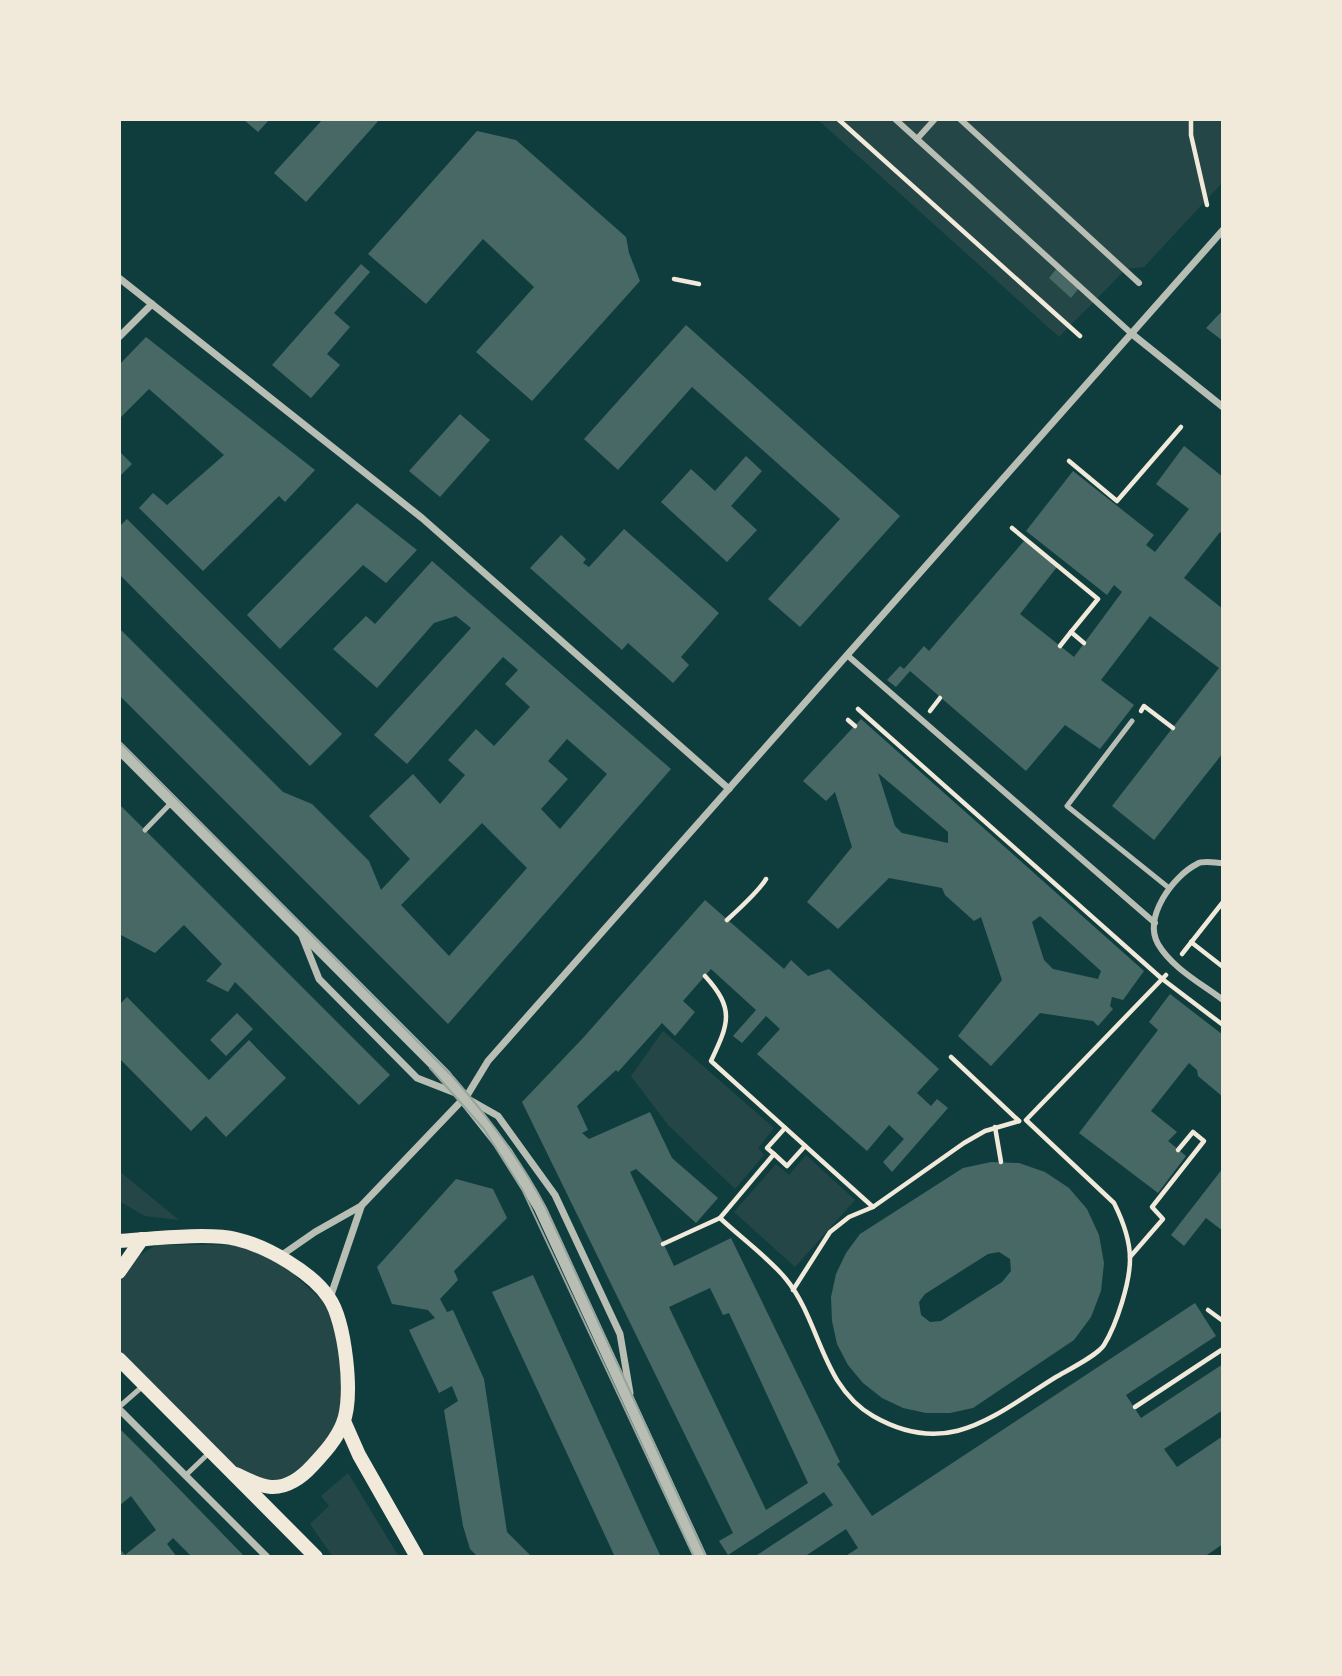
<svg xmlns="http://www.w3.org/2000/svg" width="1342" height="1676" viewBox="0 0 1342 1676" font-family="'IBM Plex Serif',serif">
<rect width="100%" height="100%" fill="#0f3d3e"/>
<g fill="#244646">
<polygon points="817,119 1223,119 1223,182 1144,267 1126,269 1059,337"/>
<polygon points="663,1031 774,1128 758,1148 764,1155 735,1189 668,1125 631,1076"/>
<polygon points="806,1155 855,1200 795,1267 734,1212 776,1164 789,1175"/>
<polygon points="119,1171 179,1220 145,1216 119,1201"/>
<path d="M157 1245H243L282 1264 324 1302 340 1340 342 1410 329 1441 308 1465 279 1483 234 1470 119 1353V1280C125 1262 141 1254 157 1245Z"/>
<polygon points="348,1473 399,1557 333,1557 310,1524 329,1506 321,1496"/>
</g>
<g fill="#486865" fill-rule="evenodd">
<polygon points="243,119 270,119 258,132"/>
<polygon points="323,119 380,119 306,202 274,173"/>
<polygon points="477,131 516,140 626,237 629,253 640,281 532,401 476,352 534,287 483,239 426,304 368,254"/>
<polygon points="361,264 370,272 334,313 350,327 327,354 340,365 311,398 272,365"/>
<polygon points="1057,268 1079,288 1071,298 1049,278"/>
<polygon points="1223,310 1223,341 1206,328"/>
<polygon points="686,325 900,516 800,627 768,599 840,519 692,387 618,470 584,439"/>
<polygon points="146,337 315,470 285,502 279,496 203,571 139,508 153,493 167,505 224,455 149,389 119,419 119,365"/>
<polygon points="460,414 490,440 440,497 409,471"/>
<polygon points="1184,446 1223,477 1223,535 1220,532 1184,578 1223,609 1223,753 1154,840 1112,806 1219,668 1150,616 1101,680 1134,705 1100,749 1065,725 1026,771 910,671 896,687 887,680 900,666 904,669 924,646 929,651 1024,541 1057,567 1020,614 1074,657 1122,592 1114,585 1107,595 1026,531 1073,471 1154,535 1146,545 1155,552 1189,509 1156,484"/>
<polygon points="119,451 132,464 119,477"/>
<polygon points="746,456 762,471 731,506 757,530 727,562 661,502 691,469 715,491"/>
<polygon points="357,503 417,550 386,583 363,565 280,649 247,615"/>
<polygon points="127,519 342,734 310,766 119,574 119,527"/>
<polygon points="624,529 719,613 681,657 689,665 673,683 628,643 622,650 530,568 561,535 586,559 583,563 589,567"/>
<path d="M432 561 671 769 448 1024 119 695V628L283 792 312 804 369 861 381 890 410 859 369 816 413 774 440 804 465 775 448 760 476 729 494 746 530 707 505 684 518 670 503 657 407 764 374 735 471 628 456 616 434 623 377 688 333 649 366 616 375 624ZM567 739 607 774 560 829 541 809 568 779 548 761ZM482 823 527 868 449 956 401 905Z"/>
<path d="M861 719 1144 971 1123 1000 1112 997 1110 1006 1113 1009 1098 1026 1093 1021 1040 1013 991 1066 958 1036 1002 980 981 917 974 921 945 895 942 888 889 878 838 929 807 902 852 847 835 792 826 801 803 781ZM878 773 948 832V843L902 833 895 826ZM1040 916 1101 971 1098 979 1053 969 1044 960 1032 922Z"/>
<polygon points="119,804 390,1075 359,1105 235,982 228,992 206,981 222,964 184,925 155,953 119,934"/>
<path d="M705 900 784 969 791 960 808 976 829 969 939 1069 917 1093 931 1106 937 1099 948 1108 892 1172 883 1162 904 1139 889 1125 867 1151 757 1054 780 1029 766 1016 742 1043 733 1036 756 1010 711 969 683 1001 695 1012 675 1036 662 1023 618 1072 616 1070 577 1106 588 1130 582 1133 589 1139 650 1112 672 1158 718 1198 696 1223 636 1169 630 1172 674 1266 731 1238 840 1462 837 1464 872 1516 1195 1303 1216 1336 1126 1395 1141 1418 1223 1364V1410L1164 1449 1177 1467 1223 1436V1544L1204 1557H844L858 1548 846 1529 804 1557H754L833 1505 824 1492 728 1555 719 1541 733 1533 522 1102 583 1038ZM710 1288 723 1315 729 1313 808 1483 766 1510 669 1307Z"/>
<polygon points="1170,994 1223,1035 1223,1097 1198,1076 1197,1070 1189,1063 1151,1111 1177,1132 1168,1141 1186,1156 1158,1193 1079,1133 1158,1030 1149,1022"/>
<polygon points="127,997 209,1080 249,1040 286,1078 226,1137 206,1116 191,1131 119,1058 119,1005"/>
<polygon points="237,1013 253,1029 226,1056 210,1040"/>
<path d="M991 1162 1019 1163 1045 1172 1069 1188 1087 1209 1099 1235 1104 1263 1101 1291 1091 1317 1074 1340 973 1408 950 1413H926L903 1408 882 1398 863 1383 848 1365 837 1344 832 1321 831 1297 836 1274 846 1253 860 1234 963 1168ZM999 1252 1010 1259 1011 1271 1002 1282 941 1321 930 1322 921 1315 919 1302 925 1294 988 1254Z"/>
<polygon points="1223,1168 1223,1231 1206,1218 1184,1246 1171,1235"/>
<polygon points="456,1179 493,1189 507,1218 454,1271 458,1280 440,1299 447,1312 453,1310 484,1379 507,1532 532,1557 478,1557 470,1549 463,1526 444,1410 458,1401 452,1386 439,1393 409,1330 435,1318 428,1310 392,1304 377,1267"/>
<polygon points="533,1275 646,1525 661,1557 615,1557 492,1292"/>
<polygon points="119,1428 151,1460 245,1557 192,1557 173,1538 167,1544 177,1557 119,1557 119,1548 125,1555 156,1530 131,1496 119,1506"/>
</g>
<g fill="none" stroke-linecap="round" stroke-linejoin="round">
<g stroke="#f1e9da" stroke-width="4.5">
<polyline points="838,119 1080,336"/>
<polyline points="1191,119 1191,135 1207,205"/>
<polyline points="674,279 699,284"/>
<polyline points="1069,461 1117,501 1181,427"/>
<polyline points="1012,528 1098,599 1071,632"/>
<polyline points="1060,646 1071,632 1084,643"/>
<polyline points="858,709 1161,978 1223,1025"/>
<polyline points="930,711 940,698"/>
<polyline points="1141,711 1144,706 1173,728"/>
<polyline points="848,720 855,726"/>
<path d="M727 920C738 910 759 891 766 879"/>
<polyline points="1191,942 1223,967"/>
<polyline points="1182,954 1223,902"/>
<path d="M705 976C735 1009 729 1023 711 1061L873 1207 964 1143 985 1131 1019 1121"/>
<polyline points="951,1057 1019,1121"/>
<polyline points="995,1127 1001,1162"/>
<polyline points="774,1154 767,1148 785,1128"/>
<polyline points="720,1218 774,1154 787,1166 805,1146"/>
<path d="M663 1244 720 1218C740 1237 769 1258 786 1279 821 1322 821 1386 873 1416 948 1459 993 1416 1056 1377 1068 1370 1098 1355 1104 1345 1117 1324 1130 1282 1130 1259 1130 1240 1122 1219 1114 1203L1026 1120 1166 975"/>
<polyline points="1130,1257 1163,1219 1152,1207 1204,1141 1193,1132 1178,1150"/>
<polyline points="793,1290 830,1232 849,1217 873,1207"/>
<polyline points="1208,1310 1223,1321"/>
<polyline points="1135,1407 1223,1349"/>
</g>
<g stroke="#b8beb3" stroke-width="5">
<polyline points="1132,721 1067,806 1169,888"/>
<polyline points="145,830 172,802"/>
<polyline points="119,1407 143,1386"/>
<polyline points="185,1476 211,1451"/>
</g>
<g stroke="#b8beb3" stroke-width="6">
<polyline points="895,119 1132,334"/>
<polyline points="960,119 1139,283"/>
<polyline points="917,139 935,119"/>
<polyline points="847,655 1155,923"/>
<path d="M1223 863C1215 863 1203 860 1197 864 1173 876 1143 917 1158 944 1172 968 1202 984 1223 1000"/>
</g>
<g stroke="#b8beb3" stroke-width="7">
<polyline points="119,278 422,518 729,789"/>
<polyline points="1132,334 1223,407"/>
<polyline points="119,337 152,304"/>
<polyline points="302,936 319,979 417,1078 458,1094"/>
<polyline points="468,1099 498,1116 555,1195 620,1334 630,1393"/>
<polyline points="279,1257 315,1232 361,1206 468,1094 488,1061 1223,230"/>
<polyline points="330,1298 361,1207"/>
<polyline points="119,1409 267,1557"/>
</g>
<polyline stroke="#b8beb3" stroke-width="12" points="119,748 445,1075 507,1153 540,1208 701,1557"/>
<g stroke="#f1e9da" stroke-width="14">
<path d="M119 1241C149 1239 209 1232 236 1239 266 1246 312 1272 329 1298 345 1321 354 1396 343 1423 337 1439 324 1453 312 1466 302 1477 287 1488 271 1487 259 1486 247 1479 236 1474"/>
<polyline points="119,1272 142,1239"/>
<polyline points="119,1359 316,1557"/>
<polyline points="344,1421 359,1455 417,1557"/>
</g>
<g stroke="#97a49c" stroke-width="2">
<path d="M119 741 454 1078C489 1118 521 1160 546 1208L706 1557"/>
<polyline points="430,1068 484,1129 523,1191 694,1557"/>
</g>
</g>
<rect width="1342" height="1676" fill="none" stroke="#f1e9da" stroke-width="242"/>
</svg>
